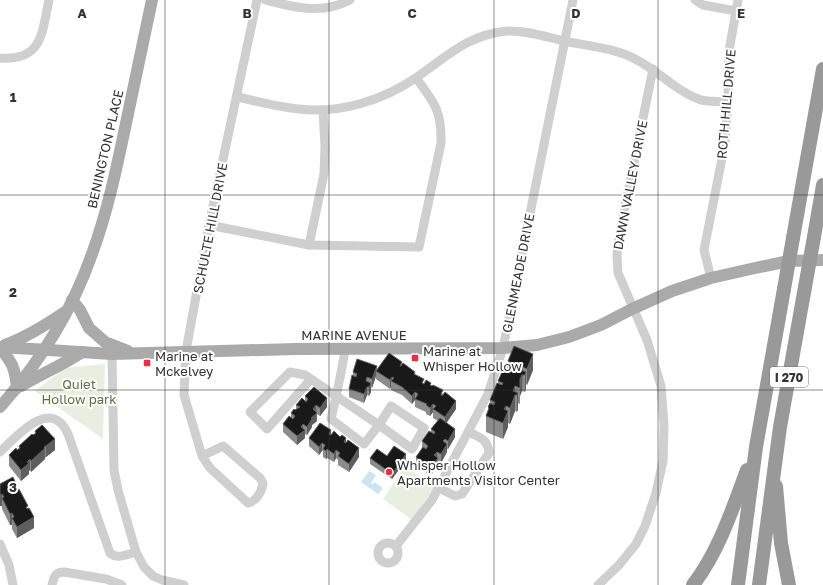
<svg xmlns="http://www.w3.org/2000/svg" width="823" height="585" viewBox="0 0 823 585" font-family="'Golos Text',sans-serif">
<rect width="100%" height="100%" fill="#fff"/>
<g fill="#e9efe0">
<polygon points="105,364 103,439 35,391 65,368"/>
<polygon points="405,466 435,487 412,520 383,499"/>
</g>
<polygon fill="#cce3f0" points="369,471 376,475 371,483 373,484 374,482 383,488 378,494 361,482"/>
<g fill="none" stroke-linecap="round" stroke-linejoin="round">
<g stroke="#cfcfcf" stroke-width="9">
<path d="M265 0C294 7 321 15 350 0"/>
<polyline points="695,0 703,5 736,11"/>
<path d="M0 58C43 61 42 32 49 0"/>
<path d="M237 97C257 101 278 107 299 109 340 114 384 100 417 77 448 56 467 35 507 31 526 30 546 37 564 41 588 46 615 48 637 60 660 72 677 92 701 100 710 102 720 101 728 102"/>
<path d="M209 225 309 245 419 247 441 143C442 111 434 102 416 78"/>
<polyline points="309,245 324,174 325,146 323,110"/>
<polyline points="711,278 704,250 725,143 728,102 729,51 738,0"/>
<polyline points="112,354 114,470 118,490 136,552 144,567 153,576 162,580 184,585"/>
<path d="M311 379 267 429 250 412 290 372 305 375 379 425 391 406 424 428 412 449 379 425 364 444 331 419C336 396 342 372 345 349"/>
<path d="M0 452C17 436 51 396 68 434L110 553C117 560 128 554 136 552"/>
<path d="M202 456 223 446 260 478 263 483C262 491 257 501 248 503L210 468 202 456 184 395 186 351 209 225 257 0"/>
<path d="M439 488 455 496 462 494 489 453C488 439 480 438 469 432"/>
<circle cx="388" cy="553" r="10"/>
<polyline points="0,544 9,565 13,585"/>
<polyline points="396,546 432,500 488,394 503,348 573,0"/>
<path d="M52 585C54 577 55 572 64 572L106 579 122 585"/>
<polyline points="598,585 619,565 636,544 645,526 656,493 663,461 664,425 661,386 647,340 618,273 617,256 619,236 653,69"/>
</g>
<g stroke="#aaa" stroke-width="12">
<polyline points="72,300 80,310 89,328 105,342 128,351"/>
<path d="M5 345C27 337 46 325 65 312"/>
<polyline points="0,347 112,354 296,349 503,348 537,345 569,337 601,325 632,309 672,291 711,278 755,268 789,261 823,260"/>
<path d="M0 347C12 363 15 367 17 388"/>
<path d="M21 386C41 374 63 365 82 352"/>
<path d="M0 407C40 362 72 311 92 254 107 213 116 171 125 128 134 85 143 43 152 0"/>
</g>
<g stroke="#999" stroke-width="14">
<polyline points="814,237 823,185"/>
<polyline points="793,238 823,69"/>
<polyline points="776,486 781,543 789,585"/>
<path d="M693 585C719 551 732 510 747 470"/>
<polyline points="738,585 756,447 784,289"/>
<polyline points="759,585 780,427 805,287"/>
</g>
<g stroke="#999" stroke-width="14">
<polyline points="805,287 814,237"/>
<polyline points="784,289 793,238"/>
</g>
</g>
<g fill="#8c8c8c">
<polygon points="508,361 533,370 527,385 526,384 526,388 525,392 522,391 520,396 520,404 518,403 518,409 517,412 515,411 510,424 508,423 508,427 503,439 486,432 486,416 488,411 488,407 490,403 490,400 498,383 498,381 508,364"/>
<polygon points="402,364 415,374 424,384 431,385 443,394 456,409 447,422 455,437 448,449 447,449 447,452 441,463 438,461 438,466 430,475 416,465 416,457 422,449 422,441 431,432 431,429 438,421 433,418 433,412 430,416 426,414 426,412 415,407 415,400 412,404 402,395 391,390 391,387 390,389 376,379 376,376 372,388 371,387 371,392 369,396 367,395 364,403 349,397 349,389 353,376 353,372 377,370"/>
<polygon points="305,396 327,407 320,416 317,414 317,421 312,425 312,427 307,435 305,434 305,438 297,445 283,432 283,424 291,417 291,413 296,410 296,405 305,401"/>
<polygon points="35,431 55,450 46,457 45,458 45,459 31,472 30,470 29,471 29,474 21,481 9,466 9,455 19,449 19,446 33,435 35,434"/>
<polygon points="331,435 340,437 346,442 359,457 349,472 338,465 338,460 336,458 334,462 327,458 326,459 323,457 323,451 322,451 319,455 309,446 309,438"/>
<polygon points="387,456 406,460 392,479 370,464 370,458"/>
<polygon points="0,484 17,490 28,509 34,528 17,538 12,529 12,525 10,525 2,509"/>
</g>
<g fill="#5e5e5e">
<polygon points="533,354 533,370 527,385 527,369"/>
<polygon points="377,366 376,376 372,388 372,379"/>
<polygon points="523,367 522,391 520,396 520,404 520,388 521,370"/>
<polygon points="526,372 526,388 525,392 525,375"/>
<polygon points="392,377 392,382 391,381 391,387 390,389 390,380"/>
<polygon points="371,383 371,392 369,396 369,387"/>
<polygon points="515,386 515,411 510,424 510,408 513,391"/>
<polygon points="367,387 367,395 364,403 364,394"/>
<polygon points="415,392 415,400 412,404 412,396"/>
<polygon points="518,393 518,409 517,412 517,395"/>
<polygon points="327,398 327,407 320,416 320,408"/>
<polygon points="456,401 456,409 445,425 445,417"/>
<polygon points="433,404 433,412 430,416 430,408"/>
<polygon points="316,405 317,421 312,425 312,427 307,435 307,427 311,418 313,409"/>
<polygon points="506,406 506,416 508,411 508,427 503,439 503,423 504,409"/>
<polygon points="303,424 303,431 305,430 305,438 297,445 297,436 301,427"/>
<polygon points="455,429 455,437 448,449 448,441"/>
<polygon points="331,430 331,438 329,434"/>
<polygon points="346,438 346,446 344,442"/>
<polygon points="55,439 55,450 46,457 46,446"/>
<polygon points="322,443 322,451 319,455 319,447"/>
<polygon points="447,444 447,452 441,463 441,454"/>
<polygon points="45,448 45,459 31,472 31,461"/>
<polygon points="359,448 359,457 349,472 349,464"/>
<polygon points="327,449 327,458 326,459 326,451"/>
<polygon points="336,450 336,458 334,462 334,454"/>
<polygon points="437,452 438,466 430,475 430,467 434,455"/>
<polygon points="406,454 406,460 392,479 392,474"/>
<polygon points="30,459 30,470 29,471 29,474 21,481 21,470"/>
<polygon points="2,494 2,506 0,506 0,495"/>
<polygon points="12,513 12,525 10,525 10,514"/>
<polygon points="34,517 34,528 17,538 17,527"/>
</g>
<g fill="#191919" stroke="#5e5e5e">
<polygon points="514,346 533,354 527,369 523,367 521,370 526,372 525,375 522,375 520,379 520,388 515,386 513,391 518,393 517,395 515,395 510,408 506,406 504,409 508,411 503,423 486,416 489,408 488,407 490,403 494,405 495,402 490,400 497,383 502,385 503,383 498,381 506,363 511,365 512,363 508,361"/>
<polygon points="389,353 402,362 400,366 401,366 403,363 415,372 414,374 424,379 422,383 424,384 426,380 431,383 430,385 432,386 433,385 443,390 441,394 442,396 445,392 456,401 445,417 433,409 436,406 433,404 430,408 426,405 427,404 415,399 418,394 415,392 412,396 402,387 391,381 394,378 392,377 390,380 376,371"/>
<polygon points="357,359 377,366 372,379 367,377 366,381 371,383 369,387 367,387 364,394 349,389 352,375 356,377 357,374 353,372"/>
<polygon points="314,387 327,398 320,408 316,405 313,409 317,413 311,418 312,419 307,427 303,424 301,427 305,430 297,436 283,424 289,416 293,419 295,416 291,413 294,409 295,410 300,407 296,405 302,398 306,402 308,399 305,396"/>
<polygon points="440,418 455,429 448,441 445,439 443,441 447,444 441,454 437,452 434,455 438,458 430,467 416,457 423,447 426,449 428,446 422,441 429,431 434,434 435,432 431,429"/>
<polygon points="320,423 331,430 329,434 331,435 334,431 340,437 342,435 346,438 344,442 346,443 348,440 359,448 349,464 338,456 340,453 336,450 334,454 327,449 326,451 323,449 325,445 322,443 319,447 309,438"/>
<polygon points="42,425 55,439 46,446 44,447 45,448 31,461 30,459 27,462 29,463 21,470 9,455 16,448 17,450 20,448 19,446 32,434 33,435 36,433 35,431"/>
<polygon points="394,446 406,454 392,474 370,458 377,449 387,456"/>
<polygon points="13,477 17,486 15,487 17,490 19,489 28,506 26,507 27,509 29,508 34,517 17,527 12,518 14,517 12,513 10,514 2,498 4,497 2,494 0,495 0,484"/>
</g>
<path fill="none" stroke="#323232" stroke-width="1" stroke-opacity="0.55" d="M165 0V585M329 0V585M494 0V585M658 0V585M0 195H823M0 390H823"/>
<g fill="#f22b40" stroke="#fff" stroke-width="1.5">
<rect x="411" y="354" width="8" height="8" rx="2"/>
<rect x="143" y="359" width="8" height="8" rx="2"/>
<circle cx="389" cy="472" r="4"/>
</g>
<g text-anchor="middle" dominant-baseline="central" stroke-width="4" stroke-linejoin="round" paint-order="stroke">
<rect fill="#fff" stroke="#707070" stroke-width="1" x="770" y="367" width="38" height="20" rx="3"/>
<g font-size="12" font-weight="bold" fill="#323232">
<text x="789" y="377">I 270</text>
</g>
<g font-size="13" fill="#323232" stroke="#fff">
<text transform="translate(726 104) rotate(-85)">ROTH HILL DRIVE</text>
<text transform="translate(105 149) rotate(-77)">BENINGTON PLACE</text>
<text transform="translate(630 185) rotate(-79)">DAWN VALLEY DRIVE</text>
<text transform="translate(210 228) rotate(-79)">SCHULTE HILL DRIVE</text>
<text transform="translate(518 273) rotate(-79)">GLENMEADE DRIVE</text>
<text x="354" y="335">MARINE AVENUE</text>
</g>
<g font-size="13" fill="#323232" stroke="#fff" text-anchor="start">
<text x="423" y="351">Marine at<tspan x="423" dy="15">Whisper Hollow</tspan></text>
<text x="155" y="356">Marine at<tspan x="155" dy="15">Mckelvey</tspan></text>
<text x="397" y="465">Whisper Hollow<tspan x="397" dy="15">Apartments Visitor Center</tspan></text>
</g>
<g font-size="13" fill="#57723b" stroke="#fff">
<text x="79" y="384">Quiet<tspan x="79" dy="15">Hollow park</tspan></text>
</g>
</g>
<g font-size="13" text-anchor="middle" font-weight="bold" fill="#323232" stroke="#fff" stroke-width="4" stroke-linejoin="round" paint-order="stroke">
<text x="82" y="18">A</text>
<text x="247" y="18">B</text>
<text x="412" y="18">C</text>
<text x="576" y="18">D</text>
<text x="741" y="18">E</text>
<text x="13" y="102">1</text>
<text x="13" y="297">2</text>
<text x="13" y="492">3</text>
</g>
</svg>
